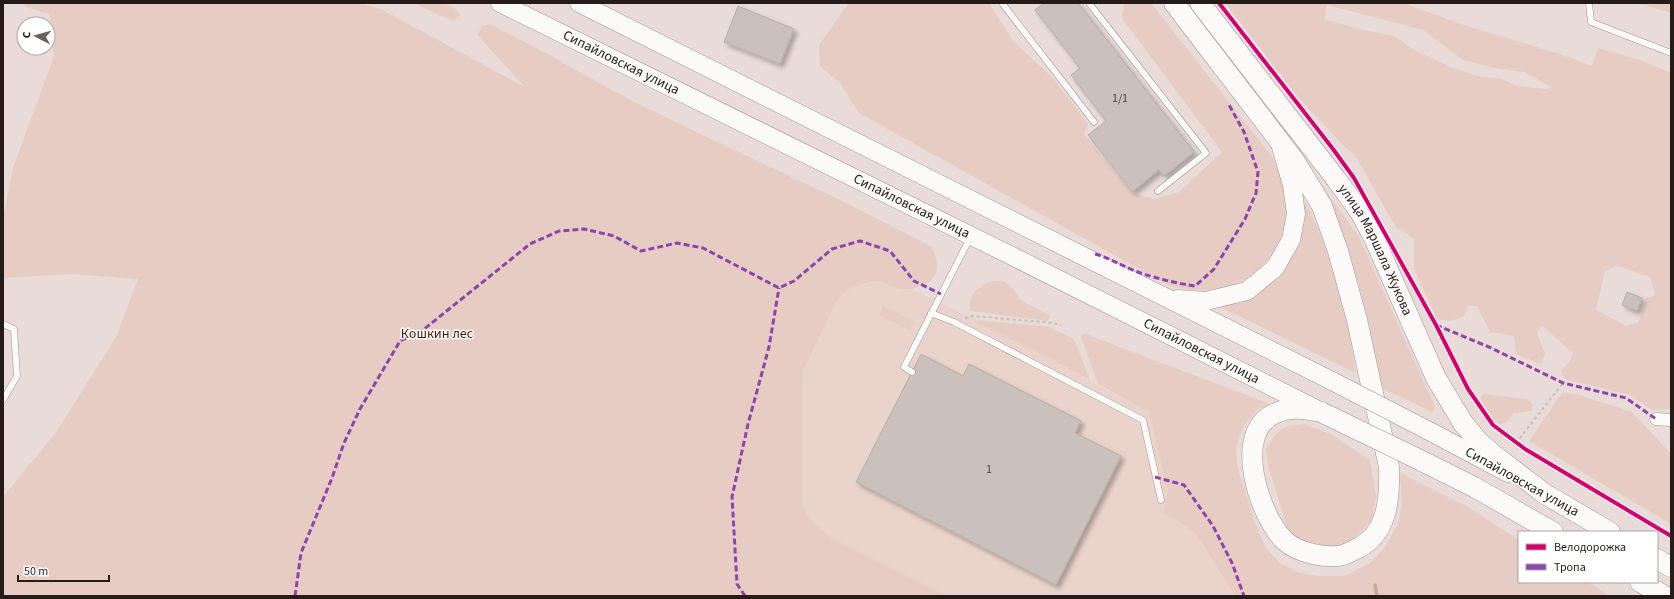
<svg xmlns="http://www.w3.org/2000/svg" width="1674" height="599" viewBox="0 0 1674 599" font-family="'Source Sans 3',sans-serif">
<defs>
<filter id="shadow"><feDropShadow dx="3.5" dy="3.5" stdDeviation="2" flood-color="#0004"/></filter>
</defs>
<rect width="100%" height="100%" fill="#e9dcd8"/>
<polygon fill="#ead3ca" points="878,281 900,289 912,289 977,320 979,323 1149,412 1168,492 1163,514 1185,525 1196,534 1234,594 1233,596 948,596 832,538 818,528 808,517 802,504 802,396 803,371 836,302 846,291 856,286"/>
<g fill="#e7ccc3" fill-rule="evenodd">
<path d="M23 3H360L381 9 525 87 477 35 482 26 490 24 533 46 634 102 842 201 932 247 937 261 936 273 930 282 912 289H900L878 281 866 283 856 286 846 291 836 302 803 371 802 396V504C809 520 818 528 832 538L948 596H3V497L57 431 116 337 138 279 70 274 3 278V218L13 168 54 56 49 14 26 7Z"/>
<path d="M413 3C429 3 452 0 461 15L453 21Z"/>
<path d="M849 3H989L1013 41 1054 79 1088 124 1084 134 1132 193 1154 199 1179 192 1222 152 1122 18 1124 3H1151L1273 158C1281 178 1290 204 1285 226 1282 236 1277 246 1272 254 1247 291 1208 296 1168 285L859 113 840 83 820 66 819 45Z"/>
<path d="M1225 3H1403L1467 26 1560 54 1592 66 1598 48 1643 61 1671 73V409L1652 410 1630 395 1565 379 1561 371 1570 361 1573 353 1542 326 1537 333 1545 354 1541 364 1516 354 1514 336 1490 332 1477 306H1468L1463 317 1450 321 1437 319 1414 269V240L1404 231 1397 229 1354 154 1344 146 1298 97ZM1327 5 1423 30 1463 60 1495 68 1524 72 1552 87 1546 89 1518 86 1499 78 1480 77 1453 68 1414 50 1395 36 1363 30 1324 19ZM1617 266 1650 277 1655 295 1647 298 1638 323 1626 326 1596 310 1605 271Z"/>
<polygon points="1637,3 1671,3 1671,13"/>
<polygon points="1327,193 1359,237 1432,400 1435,408 1432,412 1381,388 1360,289 1349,253 1325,195"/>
<path d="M1302 196C1332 251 1347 312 1356 373L1214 304 1278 272Z"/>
<path d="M993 281H1003L1013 288 1019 299 1050 316 1048 321 970 311C968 294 978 286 993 281Z"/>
<polygon points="883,306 914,322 910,330 879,315"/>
<polygon points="977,320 1049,327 1074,339 1090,380 978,323"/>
<polygon points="1083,333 1270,404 1258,409 1249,419 1242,429 1236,448 1237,466 1258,531 1266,548 1280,563 1300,573 1318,576 1345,576 1370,563 1385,547 1398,524 1402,503 1400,473 1466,506 1519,540 1519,582 1587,582 1610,596 1233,596 1234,594 1196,534 1185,525 1163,514 1168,492 1149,412 1098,384 1081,337"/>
<polygon points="1562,393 1576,394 1632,412 1671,454 1671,524 1529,441"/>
<polygon points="1484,394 1527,399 1533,405 1531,411 1514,413 1506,423 1500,424 1493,419 1480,398"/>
<path d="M1305 424 1332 435 1370 460 1376 495 1372 520 1351 542 1331 549 1306 547 1289 534 1268 465 1266 449C1279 429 1280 426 1305 424Z"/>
</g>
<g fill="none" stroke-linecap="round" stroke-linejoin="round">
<polyline stroke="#cca597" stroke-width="3.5" points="1375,585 1377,596"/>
</g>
<g fill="#cac0bc" stroke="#b8aeab" filter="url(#shadow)">
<polygon points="1044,3 1078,3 1194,152 1164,176 1159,170 1132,192 1088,135 1106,121 1071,75 1080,68 1035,10"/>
<polygon points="738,6 794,29 780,64 724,42"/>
<polygon points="1627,292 1642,298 1637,311 1622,305"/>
<polygon points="921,354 963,376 969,364 1081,421 1075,433 1121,456 1056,585 856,482"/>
</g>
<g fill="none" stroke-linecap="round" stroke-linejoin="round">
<defs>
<g id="lane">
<polyline points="1002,3 1094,122"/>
<polyline points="1089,3 1206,153 1158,191"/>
<polyline points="1589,3 1591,22 1671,53"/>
<polyline points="931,313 954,322 1143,420 1161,500"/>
<polyline points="3,324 14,329 17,376 3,400"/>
<polyline points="912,372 904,367 970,238"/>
</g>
<polyline id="street" points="1656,419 1671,420"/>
<g id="secondary">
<path id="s1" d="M500 3 1014 257 1316 409"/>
<polyline points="579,3 1334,382"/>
<polyline points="1178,299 1206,301 1247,291 1275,268 1291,240 1296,214 1292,185 1281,147"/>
<polyline points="1433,433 1508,473"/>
</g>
<g id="primary">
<path d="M1174 3 1294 160 1322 206 1338 251 1357 320 1389 467C1390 499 1388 536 1354 550 1350 552 1346 554 1343 555 1327 559 1298 553 1285 541 1259 516 1231 431 1276 413 1291 406 1305 409 1321 412"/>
<path id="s2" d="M1200 3 1336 179 1360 212 1374 238 1436 378 1463 423 1478 441 1495 456 1545 494 1610 532"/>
<polyline points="1422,461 1474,487 1553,532"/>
<polyline points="1657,559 1671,567"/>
<polyline points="1640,582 1665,596"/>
</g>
</defs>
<use href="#lane" stroke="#9e9491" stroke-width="7"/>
<use href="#street" stroke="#9e9491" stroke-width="13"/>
<use href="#secondary" stroke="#9e9491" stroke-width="19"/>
<use href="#primary" stroke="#9e9491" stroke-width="21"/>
<g stroke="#c3bfbd" stroke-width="2" stroke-dasharray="3 3" stroke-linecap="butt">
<polyline points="965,318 973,316 1054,323 1061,325"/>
<polyline points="1516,443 1563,383"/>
</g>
<use href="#lane" stroke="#fcfaf9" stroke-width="6"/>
<use href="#street" stroke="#fcfaf9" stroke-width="12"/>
<use href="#secondary" stroke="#fcfaf9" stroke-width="18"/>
<use href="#primary" stroke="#fcfaf9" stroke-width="20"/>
<defs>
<polyline id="secondary-bridge" points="1334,382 1433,433"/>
<polyline id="primary-bridge" points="1321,412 1422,461"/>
</defs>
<use href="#secondary-bridge" stroke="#9e9491" stroke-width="19" stroke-linecap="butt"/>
<use href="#primary-bridge" stroke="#9e9491" stroke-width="21" stroke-linecap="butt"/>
<use href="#secondary-bridge" stroke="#fcfaf9" stroke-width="18"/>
<use href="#primary-bridge" stroke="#fcfaf9" stroke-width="20"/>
<g stroke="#8e44ad" stroke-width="3" stroke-dasharray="6 3" stroke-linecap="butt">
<path d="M1095 254C1109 258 1121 265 1135 271 1154 278 1175 283 1195 286L1214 269 1245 219 1256 193 1258 172 1244 132 1228 103"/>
<polyline points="1436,325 1489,347 1563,383 1626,398 1656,419"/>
<polyline points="1155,477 1184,485 1213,526 1232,563 1244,596"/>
<polyline points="295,596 301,553 332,478 344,443 360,409 400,341 423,330 530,244 559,231 584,229 614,236 641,251 677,243 703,248 779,288 794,281 832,249 860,241 890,251 914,281 941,294"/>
<polyline points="745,596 737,584 732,497 748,424 769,347 779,288"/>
</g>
<defs>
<polyline id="cycleway" points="1219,3 1333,149 1354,178 1436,325 1468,389 1493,425 1525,449 1671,536"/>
</defs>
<use href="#cycleway" stroke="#fff" stroke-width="6"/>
<use href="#cycleway" stroke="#d6006c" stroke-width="4"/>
</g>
<g text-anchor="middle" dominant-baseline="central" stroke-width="3" stroke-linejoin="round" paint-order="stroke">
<g font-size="12" fill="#4e4542">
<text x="1120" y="98">1/1</text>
<text x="989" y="469">1</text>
</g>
<g font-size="14" fill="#251c19" stroke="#fff">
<text stroke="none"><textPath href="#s1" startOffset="135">Сипайловская улица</textPath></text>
<text stroke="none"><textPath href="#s1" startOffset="459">Сипайловская улица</textPath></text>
<text stroke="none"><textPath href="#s2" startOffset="304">улица Маршала Жукова</textPath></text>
<text stroke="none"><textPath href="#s1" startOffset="783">Сипайловская улица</textPath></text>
<text transform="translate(1522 482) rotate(29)">Сипайловская улица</text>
</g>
<g font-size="14" fill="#531400" stroke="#fff">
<text x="437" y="334">Кошкин лес</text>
</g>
</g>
<rect width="1674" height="599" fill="none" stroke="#251c19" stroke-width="8"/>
<rect x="1518" y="531" width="140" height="52" fill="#ffffff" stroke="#a8a4a3"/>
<rect x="1526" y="544" width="20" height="6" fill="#d6006c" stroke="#a8a4a3"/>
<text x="1554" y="551" font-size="12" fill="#251c19">Велодорожка</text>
<rect x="1526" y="564" width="20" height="6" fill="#8e44ad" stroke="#a8a4a3"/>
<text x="1554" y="571" font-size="12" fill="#251c19">Тропа</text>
<g transform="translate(36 36) rotate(276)"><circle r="19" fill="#ffffff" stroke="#a8a4a3"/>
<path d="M0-3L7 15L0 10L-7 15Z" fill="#6a5f5c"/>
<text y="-6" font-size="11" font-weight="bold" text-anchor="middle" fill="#251c19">С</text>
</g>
<path d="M18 575v6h91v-6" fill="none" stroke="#251c19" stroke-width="2"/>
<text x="24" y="575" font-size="12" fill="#251c19" stroke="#ffffff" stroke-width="3" paint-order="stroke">50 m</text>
</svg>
